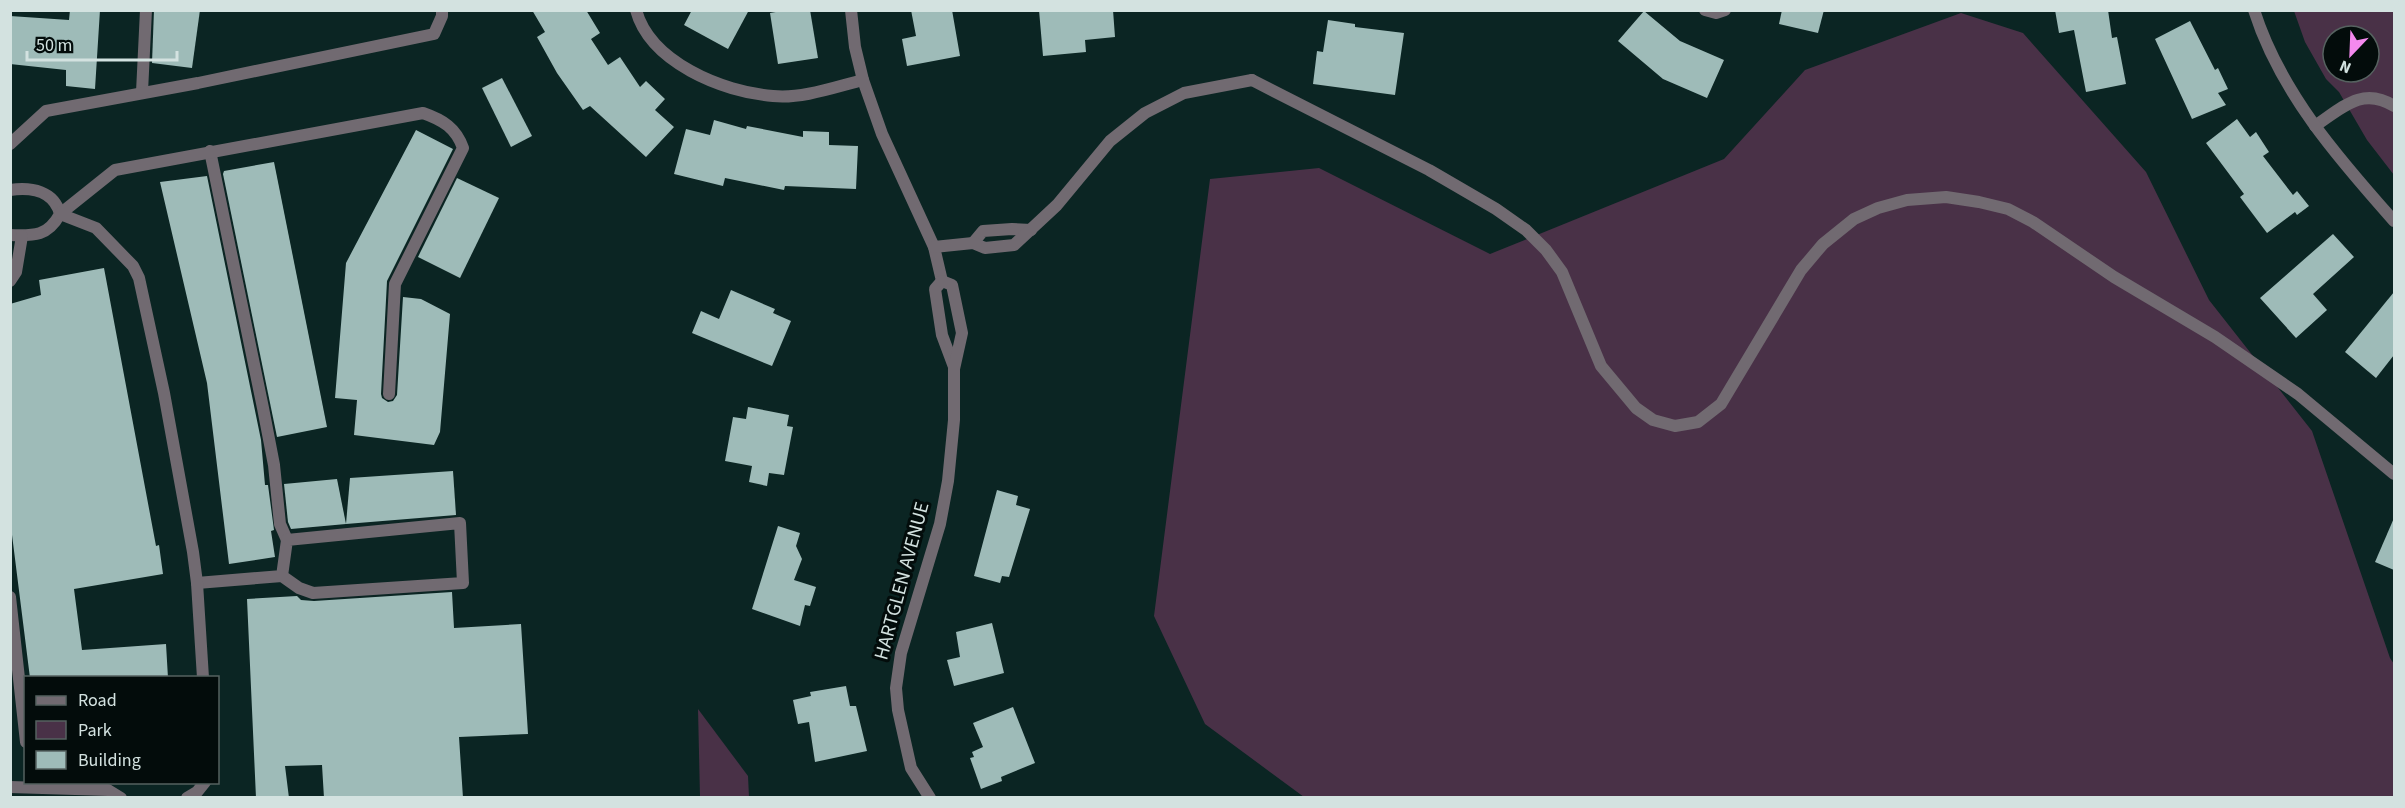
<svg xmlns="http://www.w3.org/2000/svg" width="2405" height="808" viewBox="0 0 2405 808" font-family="'Source Sans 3',sans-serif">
<rect width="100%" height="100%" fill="#0b2523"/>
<g fill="#493147" fill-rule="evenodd">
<path d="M2294 11H2394V175L2367 140 2339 92 2326 79 2305 42ZM2333 36H2369V72H2333Z"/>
<polygon points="1961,13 2023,33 2146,172 2209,300 2312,431 2390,658 2394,664 2394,797 1304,797 1205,724 1154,616 1210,179 1319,168 1490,254 1724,159 1805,70"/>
<polygon points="698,709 748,776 749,797 700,797"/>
</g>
<g fill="#9ebbb8">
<polygon points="70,10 100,10 95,89 66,86 66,70 10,64 10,16 69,20"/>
<polygon points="200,10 192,68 152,63 154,10"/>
<polygon points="532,10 586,10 600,33 591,39 608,65 620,57 640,87 646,81 665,99 655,110 674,127 646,157 590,106 583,110 557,73 537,37 545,32"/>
<polygon points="692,10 749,10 728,49 684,25"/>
<polygon points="787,10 810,10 818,58 778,64 770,13"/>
<polygon points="911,10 952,10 960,56 907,66 902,39 916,36"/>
<polygon points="1039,10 1113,10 1115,37 1085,40 1086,52 1043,56"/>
<polygon points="1782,10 1824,10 1818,33 1779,24"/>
<polygon points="2055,10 2108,10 2112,38 2117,37 2126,84 2086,92 2074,30 2059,33"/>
<polygon points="1644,11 1680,41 1724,60 1707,98 1663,79 1618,41"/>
<polygon points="1328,20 1355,24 1355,27 1404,33 1395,95 1313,84 1317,51 1323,52"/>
<polygon points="2190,21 2215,70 2218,68 2228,89 2218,93 2226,105 2192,119 2155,39"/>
<polygon points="502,78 532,136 511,147 482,88"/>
<polygon points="2237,119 2250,137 2256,132 2269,152 2263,156 2293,195 2297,191 2309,206 2297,215 2295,212 2267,233 2240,197 2244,194 2206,143"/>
<polygon points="714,120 746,129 747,126 803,137 803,131 829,132 829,145 858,146 856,189 785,186 784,190 725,178 723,186 674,174 686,129 710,135"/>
<polygon points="416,130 453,149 387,281 381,394 382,398 388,402 393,401 397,395 403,297 421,299 450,314 440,432 434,445 354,435 357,400 335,398 346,263"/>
<polygon points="274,162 327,427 277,437 223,174 224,171"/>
<polygon points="207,176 261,440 265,485 268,485 274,530 271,531 275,557 229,564 207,383 160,182"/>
<polygon points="457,178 499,198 460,278 418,257"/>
<polygon points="2333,234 2354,257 2313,294 2327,310 2296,338 2260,298"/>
<polygon points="104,268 156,546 159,545 163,574 74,589 82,650 166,644 168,678 30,678 10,519 10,304 41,295 39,280"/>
<polygon points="731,290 775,309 773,313 791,321 772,366 692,333 701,311 719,319"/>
<polygon points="2394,292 2394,355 2376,378 2345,352"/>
<polygon points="748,407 789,415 787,426 793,427 784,475 769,473 767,486 749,482 752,466 725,461 733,417 746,419"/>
<polygon points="453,471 456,515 346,524 350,478"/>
<polygon points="337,479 346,524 291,529 288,522 284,484"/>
<polygon points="997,490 1018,496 1016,505 1030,509 1009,577 1002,576 1000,583 974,576"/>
<polygon points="2394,518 2394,570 2375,562"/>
<polygon points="778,526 800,533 796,546 802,559 794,580 816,587 810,606 805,605 800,626 752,609"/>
<polygon points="452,592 454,628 521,624 528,734 459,737 463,798 324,798 322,765 285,766 289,798 256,798 247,599 297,596 301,600 314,601"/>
<polygon points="992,623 1004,673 954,686 947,660 960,657 956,632"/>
<polygon points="846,686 850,706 856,706 867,751 815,762 809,722 798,724 793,700 811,696 810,692"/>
<polygon points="1013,707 1035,763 1001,777 1002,781 981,789 970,758 974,757 972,752 983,747 973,723"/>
</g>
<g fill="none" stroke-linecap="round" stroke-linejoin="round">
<g stroke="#716a71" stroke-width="12">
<polyline points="1252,80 1429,170 1496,209 1526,230 1546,250 1562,272 1601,366 1636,408 1653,420 1675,426 1698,422 1721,404 1801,270 1823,244 1854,219 1878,208 1907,200 1946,197 1979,202 2008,209 2033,222 2114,277 2215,337 2298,394 2394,474"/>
<polyline points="142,92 146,10"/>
<path d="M2315 126C2342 108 2362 86 2394 106"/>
<polyline points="10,144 46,111 198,83 434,34 442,16 442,10"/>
<polyline points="210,151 263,408 274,465 280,524 287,540"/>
<path d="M10 190C32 187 54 191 60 214 48 236 35 236 10 235"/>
<polyline points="10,281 16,272 22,236"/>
<polyline points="197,583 282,576 299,588 313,593 463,583 460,523 287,540 282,576"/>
<polyline points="10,597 26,742"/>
<path d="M203 678 197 583 193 552 164 393 139 278 133 266 96 228 60 214 115 170 423 113C443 120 456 128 463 148L395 284 389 394"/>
<polyline points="10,787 108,790 121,798"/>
<polyline points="187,798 197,792 205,782"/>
</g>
<g stroke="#716a71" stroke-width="12">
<path d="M636 10C650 62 722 92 773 96 802 99 835 87 863 80"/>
<polyline points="851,10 855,47 863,80 882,134 934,247 942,281"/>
<polyline points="1705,10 1716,13 1725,10"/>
<path d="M2254 10C2280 92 2338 158 2394 221"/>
<polyline points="973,243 983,231 1012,229 1031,230"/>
<polyline points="934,247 973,243 985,248 1014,245 1057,205 1110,141 1145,113 1184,93 1252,80"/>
<polyline points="942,281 935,289 942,335 954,367"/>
<polyline points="930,798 911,768 898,710 896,688 901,653 940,524 948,481 954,420 954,369 962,333 952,285 942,281"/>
</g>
</g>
<g text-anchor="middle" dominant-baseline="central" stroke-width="6" stroke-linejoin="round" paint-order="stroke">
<g font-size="20" fill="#d3e2e0" stroke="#030c0b">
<text transform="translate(902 581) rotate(-75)">HARTGLEN AVENUE</text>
</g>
</g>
<rect width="2405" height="808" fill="none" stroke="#d3e2e0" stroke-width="24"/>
<rect x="24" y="676" width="195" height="108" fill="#030c0b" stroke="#566260" stroke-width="1.5"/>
<rect x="36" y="696" width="30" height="9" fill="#716a71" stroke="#566260" stroke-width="1.5"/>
<text x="78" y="706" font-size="18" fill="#d3e2e0">Road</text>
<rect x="36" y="721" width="30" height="18" fill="#493147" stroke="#566260" stroke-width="1.5"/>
<text x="78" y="736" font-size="18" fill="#d3e2e0">Park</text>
<rect x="36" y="751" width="30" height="18" fill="#9ebbb8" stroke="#566260" stroke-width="1.5"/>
<text x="78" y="766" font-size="18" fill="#d3e2e0">Building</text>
<g transform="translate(2351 54) rotate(203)"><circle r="28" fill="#030c0b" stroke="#566260" stroke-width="1.5"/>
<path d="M0-4.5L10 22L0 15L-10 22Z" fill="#f589ef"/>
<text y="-9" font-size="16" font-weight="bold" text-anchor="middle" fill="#d3e2e0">N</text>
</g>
<path d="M27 51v9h150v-9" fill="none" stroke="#d3e2e0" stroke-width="3"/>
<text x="36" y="51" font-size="18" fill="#d3e2e0" stroke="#030c0b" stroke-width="4.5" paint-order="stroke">50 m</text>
</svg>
